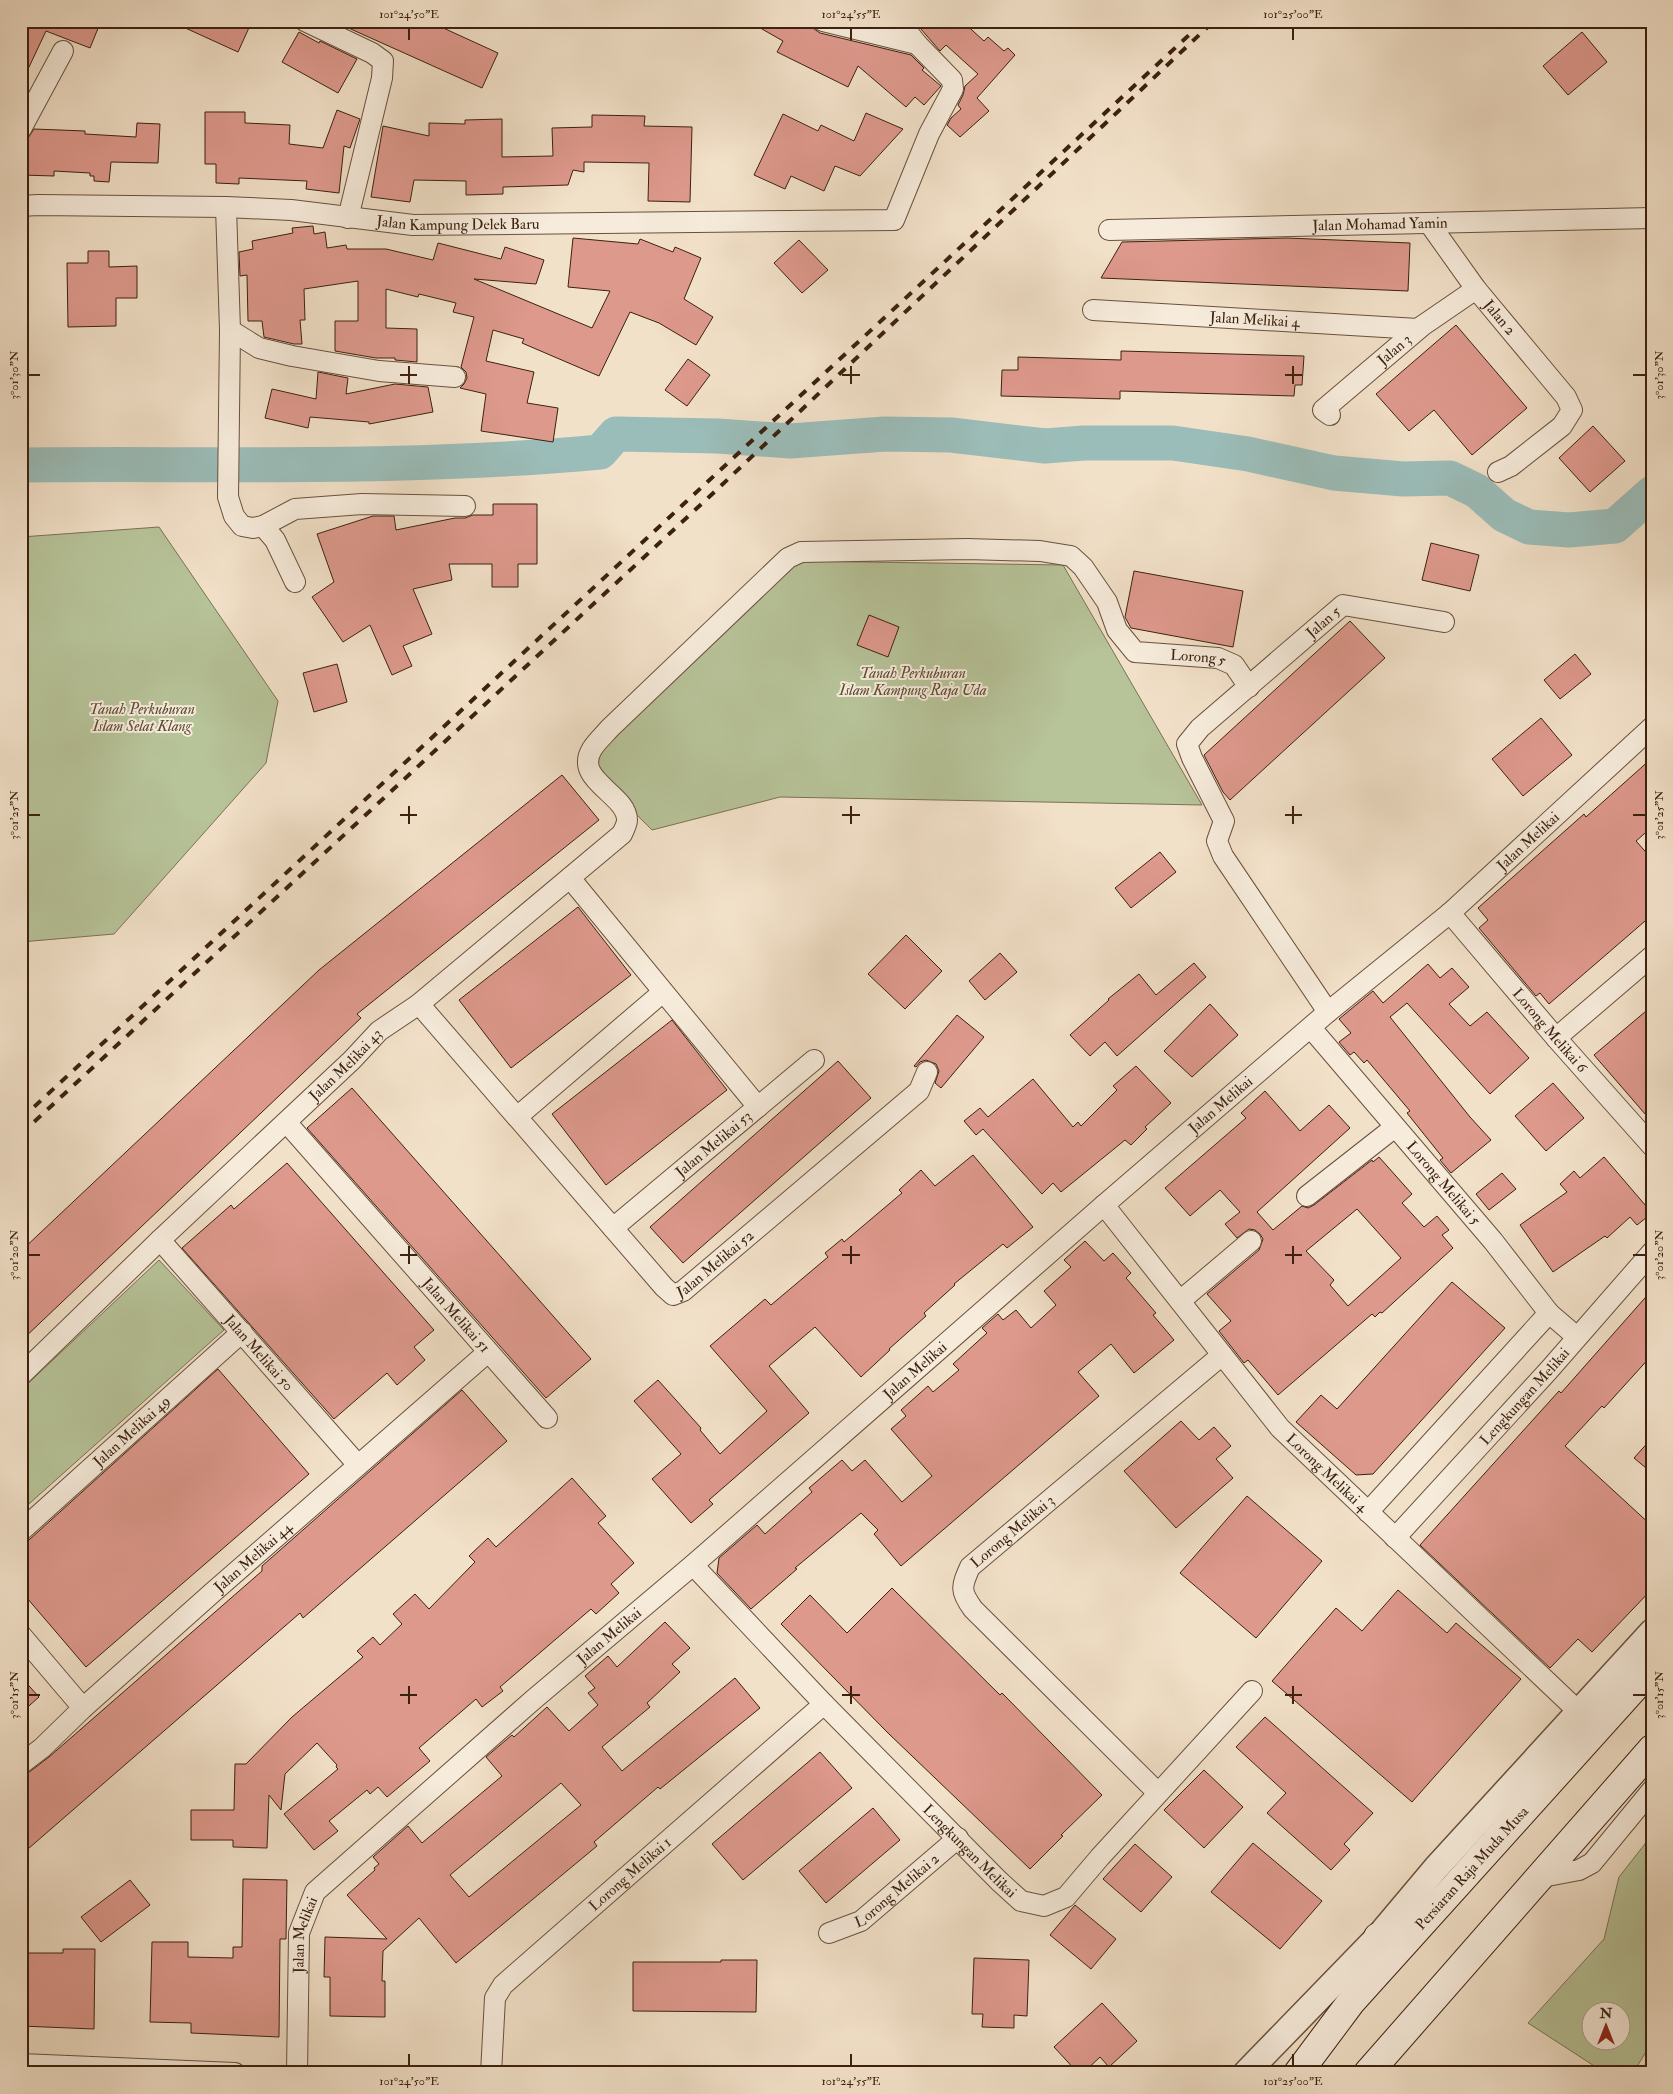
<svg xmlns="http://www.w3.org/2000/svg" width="1673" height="2094" viewBox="0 0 1673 2094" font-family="'IM FELL Double Pica',serif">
<rect width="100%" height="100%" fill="#f2e1c9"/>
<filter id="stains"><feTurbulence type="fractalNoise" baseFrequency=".004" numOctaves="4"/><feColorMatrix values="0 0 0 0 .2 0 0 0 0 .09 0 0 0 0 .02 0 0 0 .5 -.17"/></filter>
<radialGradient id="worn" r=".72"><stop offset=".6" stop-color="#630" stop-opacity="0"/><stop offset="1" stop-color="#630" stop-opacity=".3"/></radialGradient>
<g fill="#b7c399" stroke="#7a7254" fill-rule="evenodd">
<polygon points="159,527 278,701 266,763 114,934 21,942 21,537"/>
<polygon points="800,561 1063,565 1202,805 780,797 652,830 627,805 596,765 602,746"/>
<polygon points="159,1260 224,1330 21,1511 21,1390"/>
<path d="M1652 1835V2042L1633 2073H1605L1528 2023 1604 1939 1619 1877ZM1590 2012H1620V2042H1590Z"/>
</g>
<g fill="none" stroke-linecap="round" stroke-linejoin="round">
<path stroke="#9bbdb9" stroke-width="35" d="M21 465C214 463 408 470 600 452L616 434 718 436 790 441 885 434 951 435 1045 446 1084 443H1173L1248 454 1334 473 1403 479 1450 478 1477 491 1504 515 1529 527 1569 530 1615 526 1652 493"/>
</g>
<g fill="#de998d" stroke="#3c210f" fill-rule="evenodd">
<polygon points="21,21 101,21 90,48 46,31 21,84"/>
<polygon points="170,21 252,21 238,52"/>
<polygon points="333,21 428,21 498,53 482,88"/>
<polygon points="748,21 811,21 814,29 820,33 911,55 924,68 922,70 941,86 924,105 915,97 906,107 858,66 848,87 777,52 783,41"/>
<polygon points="914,21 962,21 984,41 988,37 1004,51 1008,48 1015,55 977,98 989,111 960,137 947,125 951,118 961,109 958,105 963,95 965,86 978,74 946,45 940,51"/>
<polygon points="299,32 319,43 320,41 357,59 338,93 282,62"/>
<polygon points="1582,32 1607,62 1568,95 1543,66"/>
<polygon points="337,110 360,119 350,148 344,146 339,193 306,189 307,181 239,178 239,184 216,183 216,164 205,164 205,112 245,112 245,123 290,125 289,144 323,148"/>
<polygon points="866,113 903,129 860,176 835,166 824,191 791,176 785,189 754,175 783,114 818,131 821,125 854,141"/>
<polygon points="592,115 645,116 644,126 692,127 690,202 648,201 649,163 584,162 584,172 573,170 568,185 503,187 503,194 466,195 466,181 414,180 410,202 371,197 383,126 429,136 429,123 465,124 465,120 502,119 502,157 553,156 552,128 592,127"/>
<polygon points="137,123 160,124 158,163 111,162 109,182 94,181 94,176 90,176 90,173 54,171 54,176 21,175 21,152 28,153 28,138 34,129 85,131 85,134 136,137"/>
<polygon points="313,226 314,234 325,232 327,248 346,245 347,249 386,249 433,260 438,243 501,259 505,247 544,260 536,284 474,279 592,328 610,291 568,287 573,238 638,244 640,239 673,252 675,247 701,258 684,299 713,317 696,345 659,323 630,312 599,376 522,343 524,339 493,330 486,361 534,372 527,403 558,408 553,442 481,431 486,394 460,388 464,384 467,378 466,372 461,367 474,317 453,312 456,303 419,294 418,297 386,289 386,328 417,329 417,362 395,360 395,358 376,358 335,351 335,321 358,321 358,281 304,289 305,320 300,320 302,344 294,344 264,337 262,321 248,321 247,275 240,276 239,252 253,249 252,241 293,233 292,228"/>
<polygon points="1287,238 1410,243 1408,291 1101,278 1122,242"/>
<polygon points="799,240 828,270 802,293 774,263"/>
<polygon points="88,251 109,251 109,267 137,266 137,298 116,298 116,326 68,327 67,263 88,263"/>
<polygon points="1456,325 1527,408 1472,455 1434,410 1409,431 1376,394"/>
<polygon points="1121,351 1304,356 1302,385 1295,385 1294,396 1120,391 1120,399 1001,396 1002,370 1018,370 1018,357 1121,360"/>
<polygon points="688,359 710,375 687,406 665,390"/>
<polygon points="318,372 348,378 346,394 395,384 428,387 433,412 369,424 369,422 310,417 308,428 265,418 272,389 316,399"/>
<polygon points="1593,426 1625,461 1590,492 1559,458"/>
<polygon points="493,504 537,504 537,564 518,564 518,587 492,587 492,564 449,564 452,580 413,589 432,634 403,646 412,666 392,675 370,625 343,642 312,597 334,582 317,534 373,516 394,516 396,530 455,518 465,518 473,515 493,515"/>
<polygon points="1431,543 1479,555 1470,591 1422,580"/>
<polygon points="1134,571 1243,591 1233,647 1131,628 1125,617"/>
<polygon points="869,615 899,627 888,657 857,645"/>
<polygon points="1350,621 1385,658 1230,800 1223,792 1204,755"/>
<polygon points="1575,654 1591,674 1560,699 1544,680"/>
<polygon points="337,664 347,702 314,712 303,673"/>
<polygon points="1541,718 1572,755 1523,796 1492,759"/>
<polygon points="1652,758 1652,827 1636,841 1652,859 1652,915 1549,1004 1540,993 1536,996 1479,928 1488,920 1478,908 1584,814 1586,817"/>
<polygon points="562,775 599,820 357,1014 361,1018 21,1341 21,1251 319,970"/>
<polygon points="1160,852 1176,872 1131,908 1115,888"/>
<polygon points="578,907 631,975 511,1068 459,1000"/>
<polygon points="906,935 942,971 905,1009 868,974"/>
<polygon points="1000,953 1017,972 985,1000 969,981"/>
<polygon points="1194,963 1206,977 1117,1056 1105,1042 1090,1056 1070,1035 1109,1000 1108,999 1139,974 1156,995"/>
<polygon points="1428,964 1440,978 1452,968 1469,987 1449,1004 1470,1026 1487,1012 1529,1058 1490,1094 1407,1003 1390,1017 1470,1117 1491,1140 1451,1173 1440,1160 1443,1158 1407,1113 1410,1111 1367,1060 1364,1063 1354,1052 1350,1055 1339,1042 1351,1033 1339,1019 1373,991 1383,1003"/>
<polygon points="1210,1004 1238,1035 1192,1077 1164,1051"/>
<polygon points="1652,1006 1652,1122 1594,1055"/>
<polygon points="957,1015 984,1037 941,1088 935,1083 939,1071 936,1064 926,1060 920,1062 916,1067 914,1066"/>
<polygon points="672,1020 727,1090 606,1185 552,1114"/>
<polygon points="838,1061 871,1098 683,1263 650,1227"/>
<polygon points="1136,1066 1171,1103 1145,1127 1147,1129 1131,1145 1125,1140 1061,1192 1053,1183 1042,1194 983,1129 976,1135 964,1121 980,1108 988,1117 1033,1079 1073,1127 1078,1122 1081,1126 1117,1090 1113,1086"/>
<polygon points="1553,1083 1584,1118 1546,1151 1515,1116"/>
<polygon points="352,1088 591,1359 546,1398 307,1128"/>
<path d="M1265 1091 1300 1131 1329 1105 1350 1128 1257 1212 1273 1230 1302 1206 1308 1208 1314 1205 1372 1160 1373 1162 1379 1157 1412 1194 1402 1203 1424 1227 1437 1216 1449 1230 1442 1235 1453 1248 1382 1313 1380 1312 1375 1317 1372 1314 1278 1395 1248 1360 1244 1363 1219 1331 1231 1321 1207 1294 1259 1250 1263 1239 1260 1234 1255 1230 1249 1229 1237 1238 1225 1224 1240 1212 1220 1190 1190 1216 1165 1188 1246 1118 1241 1113ZM1357 1209 1401 1258 1348 1306 1330 1285 1334 1280 1306 1251Z"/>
<polygon points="973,1155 1033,1227 1007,1248 1003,1244 954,1284 955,1285 924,1313 926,1316 889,1349 890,1350 861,1377 815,1327 769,1366 809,1413 709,1500 713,1504 691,1523 652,1479 681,1454 634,1401 658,1380 701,1428 700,1430 720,1454 767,1411 710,1346 765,1299 771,1305 828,1257 825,1253 842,1239 844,1242 902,1193 899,1190 921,1170 935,1186"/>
<polygon points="1604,1157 1652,1213 1637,1225 1630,1217 1607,1238 1605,1236 1553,1272 1520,1225 1567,1192 1560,1184 1574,1171 1580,1178"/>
<polygon points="287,1163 434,1330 414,1347 425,1360 397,1385 387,1373 334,1419 182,1248 231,1205 234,1209"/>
<polygon points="1502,1173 1516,1189 1489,1210 1476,1194"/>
<polygon points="1085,1241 1104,1261 1113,1253 1131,1273 1126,1278 1156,1313 1153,1315 1174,1340 1134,1373 1111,1344 1078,1372 1099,1396 901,1566 874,1534 878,1530 861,1513 795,1568 797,1569 751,1609 717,1573 719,1558 757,1525 765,1534 812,1492 809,1488 842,1460 852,1471 865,1460 902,1502 932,1476 891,1429 906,1416 901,1410 928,1386 933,1392 959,1370 953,1364 987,1333 982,1328 998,1314 1003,1320 1016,1310 1031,1328 1056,1305 1044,1291 1071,1267 1064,1260"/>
<polygon points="1452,1282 1505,1328 1373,1474 1356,1475 1296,1422 1321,1395 1337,1409"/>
<polygon points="1652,1290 1652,1355 1604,1408 1602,1406 1565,1446 1652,1526 1652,1589 1592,1652 1578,1639 1550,1668 1420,1545 1559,1391 1561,1393"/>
<polygon points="218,1369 309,1474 86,1667 21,1591 21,1543 29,1540"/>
<polygon points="462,1390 507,1441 303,1618 300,1613 21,1855 21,1776 28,1773 49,1757 262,1571 262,1566"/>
<polygon points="1181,1421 1199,1440 1214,1427 1231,1446 1216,1459 1233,1478 1176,1528 1124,1471"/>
<polygon points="1652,1438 1652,1473 1634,1458"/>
<polygon points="572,1478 606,1516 598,1523 634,1563 611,1584 619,1593 596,1614 591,1609 500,1687 503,1691 482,1707 476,1699 419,1748 430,1761 387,1797 378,1787 370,1794 367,1790 329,1821 338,1831 314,1850 284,1814 338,1769 336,1767 337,1765 317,1743 285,1774 281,1810 269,1795 267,1848 233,1847 233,1840 191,1840 191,1810 234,1810 235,1764 246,1764 292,1717 363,1657 357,1651 373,1637 380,1645 402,1624 393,1614 415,1594 429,1609 475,1562 469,1556 488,1538 496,1547"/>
<polygon points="1247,1496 1322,1561 1256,1638 1180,1573"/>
<polygon points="892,1588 1000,1695 1002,1693 1102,1795 1061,1835 1063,1836 1030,1869 888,1733 781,1624 810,1595 847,1633"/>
<polygon points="1398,1590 1447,1633 1456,1623 1521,1679 1412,1802 1272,1681 1336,1608 1362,1631"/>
<path d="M665 1622 690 1648 672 1664 680 1672 647 1703 650 1707 602 1747 622 1771 735 1678 760 1708 660 1789 658 1787 594 1842 597 1846 456 1963 419 1918 383 1951 382 1981H385V2017L330 2016V1977H324L325 1937 387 1939 347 1895 375 1870 374 1868 379 1864 373 1857 408 1826 422 1843 502 1776 486 1757 512 1735 514 1737 547 1707 569 1731 598 1705 588 1693 595 1688 585 1676 608 1656 617 1667ZM561 1783 581 1805 469 1897 450 1875Z"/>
<polygon points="21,1677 39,1697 21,1713"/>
<polygon points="1265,1717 1373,1813 1344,1844 1350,1850 1331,1870 1267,1813 1286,1793 1236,1747"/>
<polygon points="820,1752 852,1788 743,1880 712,1844"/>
<polygon points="1204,1770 1243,1807 1204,1848 1164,1810"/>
<polygon points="873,1808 900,1840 826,1903 799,1871"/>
<polygon points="1253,1843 1322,1901 1280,1949 1211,1892"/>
<polygon points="1135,1844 1172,1877 1141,1912 1103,1879"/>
<polygon points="243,1879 287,1880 286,1939 280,1939 279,2037 191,2033 191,2023 150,2022 152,1942 188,1942 188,1957 233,1958 233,1947 242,1947"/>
<polygon points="130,1880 150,1905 101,1942 81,1917"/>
<polygon points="1075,1905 1116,1939 1091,1969 1050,1935"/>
<polygon points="63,1949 95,1949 94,2029 21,2026 21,1953 63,1953"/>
<polygon points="974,1958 1029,1960 1027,2016 1014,2015 1014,2028 982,2027 983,2014 972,2014"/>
<polygon points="721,1960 757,1960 756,2012 633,2011 633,1962 721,1962"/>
<polygon points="1102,2003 1137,2041 1109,2067 1100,2057 1083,2073 1078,2073 1054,2047"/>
</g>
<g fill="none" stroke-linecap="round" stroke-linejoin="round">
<defs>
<g id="minor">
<polyline points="305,21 372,53 383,61 382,78 348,218"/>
<polyline points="823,21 917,44"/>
<polyline points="21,129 63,51"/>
<path id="s1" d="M21 206 38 205 226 207 291 210 413 225 894 220 929 134 953 89 952 80 917 44 899 21"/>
<polyline points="226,207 230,330 228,497 234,516 242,526 253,528 263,526 295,509 362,504 465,506"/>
<path id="s2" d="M1429 223 1476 289 1566 397 1572 410 1562 426 1511 466 1498 472"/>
<path id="s3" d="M1109 230 1652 218"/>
<path id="s4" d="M1093 310 1418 329"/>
<polyline points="230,330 259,348 292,356 379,371 455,377"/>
<path id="s5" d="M1330 415 1323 410 1422 326 1476 289"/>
<polyline points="263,526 275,540 295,582"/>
<polyline points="570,878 758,1107"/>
<path id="s6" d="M1450 913 1556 1038 1652 1146"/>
<path id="s7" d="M419 1004 664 1287 673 1295 683 1291 919 1091 927 1072"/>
<path id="s8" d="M1328 1012 1223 856 1217 841 1224 821 1192 758 1187 744 1200 728 1343 605 1444 622"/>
<path id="s9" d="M1311 1028 1493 1241 1549 1313 1577 1337"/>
<polyline points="1556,1038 1652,956"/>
<polyline points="517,1117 663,992"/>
<path id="s10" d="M287 1123 547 1418"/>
<polyline points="1307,1196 1395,1127"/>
<path id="s11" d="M1104 1205 1280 1428 1579 1712"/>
<path id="s12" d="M613 1228 814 1060"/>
<path id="s13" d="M160 1240 358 1465"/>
<polyline points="1180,1301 1251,1241"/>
<path id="s14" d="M21 1375 160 1240 352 1060 379 1031 419 1004 622 834C624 830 627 824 627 820 627 794 573 780 592 749 597 741 604 735 610 728L788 558 801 552 967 549 1040 551 1071 556 1083 567 1107 602 1117 630 1135 652 1218 658 1234 665 1249 687"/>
<polyline points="1368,1512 1549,1313"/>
<path id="s15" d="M21 1531 242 1332"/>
<path id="s16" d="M1395 1538 1549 1370 1652 1252"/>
<path id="s17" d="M693 1565 824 1704 999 1881 1021 1901 1044 1906 1066 1897 1100 1857 1252 1691"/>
<polyline points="21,1635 83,1708"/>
<path id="s18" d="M21 1764 42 1748 83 1708 212 1593 488 1352"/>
<path id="s19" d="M1158 1793 973 1609C960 1591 961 1587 970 1567L1222 1355"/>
<polyline points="1537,1878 1579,1870 1592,1863 1652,1790"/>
<path id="s20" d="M829 1933 861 1921 958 1838"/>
<polyline points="21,2064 235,2073"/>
<path id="s21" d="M297 2073 299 1933 315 1892 533 1700 693 1565 1104 1205 1328 1012 1450 913 1652 727"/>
<path id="s22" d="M491 2073 495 1998 503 1985 824 1704"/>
</g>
<polyline id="tertiary" points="1246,2073 1378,1937 1436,1868 1652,1632"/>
<g id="secondary">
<polyline points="1358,1985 1378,1937"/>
<path id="s23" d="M1298 2073 1351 2002 1652 1668"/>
<polyline points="1368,2073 1652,1749"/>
</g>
</defs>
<use href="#minor" stroke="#6a513e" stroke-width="22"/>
<use href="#tertiary" stroke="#6a513e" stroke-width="28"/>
<use href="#secondary" stroke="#3c210f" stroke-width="30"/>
<use href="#minor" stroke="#f7ecdc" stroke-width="20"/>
<use href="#tertiary" stroke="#f7ecdc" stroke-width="25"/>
<use href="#secondary" stroke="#f7ecdc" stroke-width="28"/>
<g stroke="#3c210f" stroke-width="4" stroke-dasharray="9 9" stroke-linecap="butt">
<polyline points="21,1119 1189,35"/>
<polyline points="21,1134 709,497 1214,21"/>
</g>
</g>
<path fill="none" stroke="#3c210f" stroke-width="2" d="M409 28V40M851 28V40M1293 28V40M409 366V384M851 366V384M1293 366V384M28 375H40M400 375H417M842 375H860M1285 375H1302M1633 375H1646M409 806V824M851 806V824M1293 806V824M28 815H40M400 815H417M842 815H860M1285 815H1302M1633 815H1646M409 1246V1264M851 1246V1264M1293 1246V1264M28 1255H40M400 1255H417M842 1255H860M1285 1255H1302M1633 1255H1646M409 1686V1704M851 1686V1704M1293 1686V1704M28 1695H40M400 1695H417M842 1695H860M1285 1695H1302M1633 1695H1646M409 2054V2066M851 2054V2066M1293 2054V2066"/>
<g text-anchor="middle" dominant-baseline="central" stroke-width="4" stroke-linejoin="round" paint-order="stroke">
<g font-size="15" fill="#3c210f" stroke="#f7ecdc">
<text stroke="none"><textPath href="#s1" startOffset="438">Jalan Kampung Delek Baru</textPath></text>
<text stroke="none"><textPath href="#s3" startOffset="271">Jalan Mohamad Yamin</textPath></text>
<text stroke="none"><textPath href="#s2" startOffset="118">Jalan 2</textPath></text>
<text stroke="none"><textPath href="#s4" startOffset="162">Jalan Melikai 4</textPath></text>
<text stroke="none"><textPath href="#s5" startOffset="102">Jalan 3</textPath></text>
<text stroke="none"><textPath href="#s8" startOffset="494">Jalan 5</textPath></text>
<text stroke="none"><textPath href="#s14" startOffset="1649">Lorong 5</textPath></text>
<text stroke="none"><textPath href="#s21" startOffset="1789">Jalan Melikai</textPath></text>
<text stroke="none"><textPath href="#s6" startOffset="154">Lorong Melikai 6</textPath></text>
<text stroke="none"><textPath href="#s14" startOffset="449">Jalan Melikai 43</textPath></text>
<text stroke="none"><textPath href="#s21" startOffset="1384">Jalan Melikai</textPath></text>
<text stroke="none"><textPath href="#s12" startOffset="131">Jalan Melikai 53</textPath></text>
<text stroke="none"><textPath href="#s9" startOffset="204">Lorong Melikai 5</textPath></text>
<text stroke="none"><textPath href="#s7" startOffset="439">Jalan Melikai 52</textPath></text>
<text stroke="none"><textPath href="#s10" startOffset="256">Jalan Melikai 51</textPath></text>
<text stroke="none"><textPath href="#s13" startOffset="150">Jalan Melikai 50</textPath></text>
<text stroke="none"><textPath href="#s21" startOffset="979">Jalan Melikai</textPath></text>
<text stroke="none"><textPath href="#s16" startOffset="192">Lengkungan Melikai</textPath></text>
<text stroke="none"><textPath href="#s15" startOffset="149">Jalan Melikai 49</textPath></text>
<text stroke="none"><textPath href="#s11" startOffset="349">Lorong Melikai 4</textPath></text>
<text stroke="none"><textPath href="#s19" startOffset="362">Lorong Melikai 3</textPath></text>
<text stroke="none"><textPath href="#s18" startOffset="311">Jalan Melikai 44</textPath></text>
<text stroke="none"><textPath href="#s21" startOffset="574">Jalan Melikai</textPath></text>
<text stroke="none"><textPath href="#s17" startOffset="398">Lengkungan Melikai</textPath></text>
<text stroke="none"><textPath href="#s23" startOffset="269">Persiaran Raja Muda Musa</textPath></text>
<text stroke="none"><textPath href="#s22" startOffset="259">Lorong Melikai 1</textPath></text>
<text stroke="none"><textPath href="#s20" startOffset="81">Lorong Melikai 2</textPath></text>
<text stroke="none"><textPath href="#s21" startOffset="139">Jalan Melikai</textPath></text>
</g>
<g font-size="15" font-style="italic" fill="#5b4a32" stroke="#f7ecdc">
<text x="913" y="673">Tanah Perkuburan<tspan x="913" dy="17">Islam Kampung Raja Uda</tspan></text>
<text x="142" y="709">Tanah Perkuburan<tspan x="142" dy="17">Islam Selat Klang</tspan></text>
</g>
</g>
<rect width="1673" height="2094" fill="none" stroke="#f2e1c9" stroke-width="55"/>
<g transform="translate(1606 2026)"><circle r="24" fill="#f7ecdc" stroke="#ac9b8a"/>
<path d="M0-4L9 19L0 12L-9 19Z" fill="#8f2418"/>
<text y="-8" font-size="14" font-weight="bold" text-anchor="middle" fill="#3c210f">N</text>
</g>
<rect x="28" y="28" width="1618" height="2038" fill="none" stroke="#3c210f" stroke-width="2"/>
<g font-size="12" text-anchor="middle" fill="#3c210f">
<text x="409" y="18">101°24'50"E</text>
<text x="851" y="18">101°24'55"E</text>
<text x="1293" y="18">101°25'00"E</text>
<text transform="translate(14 375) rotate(-90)" y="4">3°01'30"N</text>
<text transform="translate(1659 375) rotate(-90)" y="4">3°01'30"N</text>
<text transform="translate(14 815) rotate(-90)" y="4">3°01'25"N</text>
<text transform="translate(1659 815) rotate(-90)" y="4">3°01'25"N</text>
<text transform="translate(14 1255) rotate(-90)" y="4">3°01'20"N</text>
<text transform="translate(1659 1255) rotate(-90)" y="4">3°01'20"N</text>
<text transform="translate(14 1695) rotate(-90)" y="4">3°01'15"N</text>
<text transform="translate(1659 1695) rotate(-90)" y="4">3°01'15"N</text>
<text x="409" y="2085">101°24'50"E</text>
<text x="851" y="2085">101°24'55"E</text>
<text x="1293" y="2085">101°25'00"E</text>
</g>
<rect width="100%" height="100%" filter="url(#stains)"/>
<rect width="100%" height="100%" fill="url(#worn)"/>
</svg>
